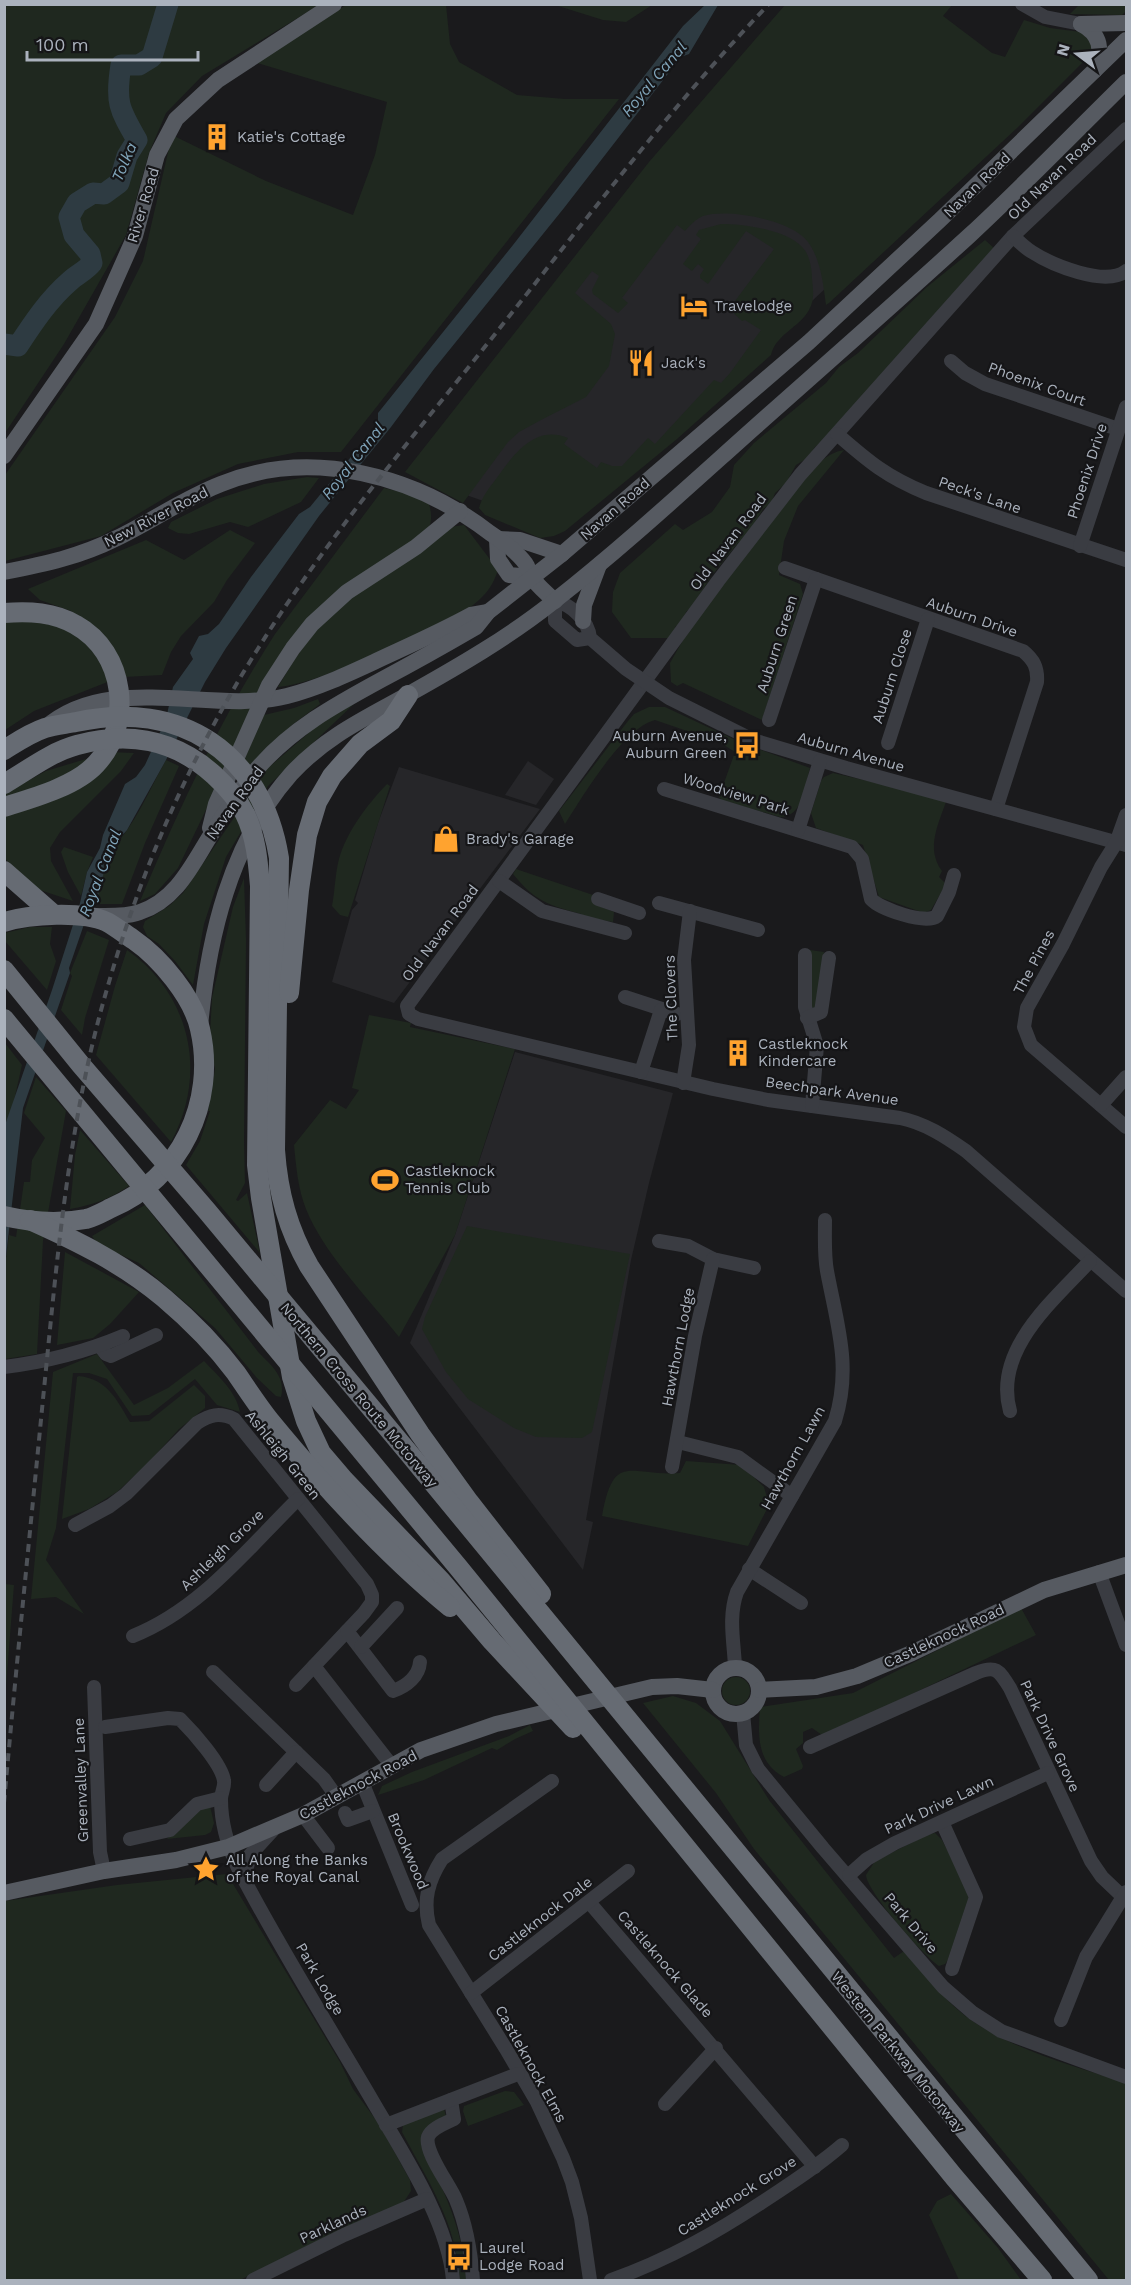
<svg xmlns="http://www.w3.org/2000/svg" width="1131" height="2285" viewBox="0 0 1131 2285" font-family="'Work Sans',sans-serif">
<rect width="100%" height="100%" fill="#1a1a1c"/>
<g fill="#262629">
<polygon points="648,172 870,247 611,488 503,508 455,491 551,294"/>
<polygon points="528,761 554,779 536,805 505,795"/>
<polygon points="399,767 540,809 394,1003 332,982 352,910 358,903 355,900 378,823"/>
<polygon points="515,1052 673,1093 649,1183 631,1260 586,1520 593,1522 583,1570 410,1343 455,1235"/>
</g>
<g fill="#1f281f">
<polygon points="4,5 319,5 202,76 166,113 149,153 126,235 64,344 5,433"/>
<polygon points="346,5 446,5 450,44 459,62 517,95 565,99 619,99 341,452 298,452 238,464 173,493 101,536 5,561 5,475 115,317 143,261 172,135 266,181 353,215 375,155 387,102 254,62"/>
<polygon points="555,5 652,5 626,22 603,20"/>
<path d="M785 5H952L943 16 992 53 1005 57 1024 20 1050 28 1081 32 1091 42V54L1017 128 829 303 826 305C823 283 821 260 808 242 793 220 728 208 703 216 696 219 690 225 685 231L677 225 622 298 628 303 618 313 593 294 592 290 599 276 592 271 575 293 611 324 615 334 609 366 586 397 541 420 519 432 508 442 463 503 405 472 649 162Z"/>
<polygon points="1079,5 1126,5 1126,11 1122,15 1070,14"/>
<path d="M721 224C744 224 793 230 806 252 810 259 812 270 812 279 813 289 815 300 809 310 799 328 776 334 771 355L677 439 565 531 554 536 540 538 485 515 479 508C482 497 489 488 496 479 513 455 535 424 568 438L564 444 597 468 601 462 612 466H622L648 438 655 444 714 380 721 383 730 373 761 330 745 320 742 321 729 309 774 249 746 231 708 284 700 278V275L704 269 698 264 692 271 683 264 701 239 696 235 699 230Z"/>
<polygon points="985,240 995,249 823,441 815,447 809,457 796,465 786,483 775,493 771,504 763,509 745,539 738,543 713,574 692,606 686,612 684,621 675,627 675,632 670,638 631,638 612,612 613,592 620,573 675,524 683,530 712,512 730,487 734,465 754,443 826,383 839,367 858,353 927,287"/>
<path d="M844 450 798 506 784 541 779 575 800 584 803 594 762 720 683 683 677 686 671 682 670 663 691 626 805 478C816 466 826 453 844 450Z"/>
<polygon points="307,477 319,478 301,502 248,527 230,522 189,534 178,533 168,528 171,522 217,499 264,484"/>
<path d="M384 488 413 495 429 504C432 514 432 521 428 531L323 605 215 791 178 868 155 894 140 901C179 808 221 718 275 634Z"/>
<path d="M464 525 498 570C494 582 489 591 479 600 464 614 441 623 423 632 385 650 319 683 278 687 290 667 302 647 317 629 352 590 408 557 450 527Z"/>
<polygon points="230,530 255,543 227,580 214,602 181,636 171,652 162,675 124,677 103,637 71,611 40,600 28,589 146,540 184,560"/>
<polygon points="5,618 68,627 90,643 110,681 34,711 5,730"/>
<polygon points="318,699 320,704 292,725 246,770 242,764 264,715 294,708"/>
<polygon points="356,702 268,786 226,857 204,924 193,985 175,961 159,944 147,936 143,927 145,921 169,906 183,893 267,769 320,723"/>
<path d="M649 707H665L742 743 810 768C805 786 803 817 780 817L721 800 719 797 735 752 719 742 655 720C623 728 583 796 565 824L559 811 628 721 634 714Z"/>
<polygon points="110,752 134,753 121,771 60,832 50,848 51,861 73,901 40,890 5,859 5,815"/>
<polygon points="96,756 75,774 5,802 5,793 46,771"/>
<path d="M166 760 179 766 145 843 122 904H91C105 891 98 875 105 861 110 848 120 841 127 830 142 809 153 783 166 760Z"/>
<path d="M833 773 947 799C939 823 925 848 942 871L939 877 946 884 931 910 924 913 879 897 863 845 816 828 811 813 821 781 824 777Z"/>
<path d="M387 784 390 786 348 917 340 915 332 906C335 891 335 874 339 859 347 831 367 805 387 784Z"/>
<polygon points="64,847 93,857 87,872 81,896 68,872 61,852"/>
<path d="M516 869 593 895 594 904 614 912 613 922 583 917 581 914C548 905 535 901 513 874Z"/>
<polygon points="244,878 246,940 244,1142 245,1183 236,1200 238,1201 247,1193 260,1253 186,1165 200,1141 210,1111 208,1111 215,1069 210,1034 212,998 233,907"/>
<polygon points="30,927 52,927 50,944 56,961 47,990 5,941 5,933"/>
<polygon points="87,931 109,940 85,1018 82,1035 61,1010 72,976 70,973"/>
<path d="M127 950C191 995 208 1074 171 1142L96 1055 115 986Z"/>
<polygon points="810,950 824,952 817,1006 813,1009 810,1004"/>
<path d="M369 1015 411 1023 410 1027 515 1049 455 1235 399 1337C369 1299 324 1254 306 1209 298 1189 296 1166 294 1145L330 1100 346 1109 359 1090 352 1088Z"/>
<polygon points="5,1043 22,1065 13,1105 5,1125"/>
<polygon points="36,1077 66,1111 43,1241 37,1354 5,1359 5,1265 9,1235 16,1237 24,1182 30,1182 32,1160 45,1138 24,1113"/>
<path d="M80 1130 129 1186C110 1199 92 1205 70 1209L75 1155Z"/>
<path d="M145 1205 259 1353C272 1366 286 1377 281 1397L276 1396 257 1378 215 1328 139 1263 97 1244 92 1236Z"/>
<polygon points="467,1226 630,1254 592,1432 582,1438 536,1437 514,1428 468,1399 446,1372 422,1329 425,1317"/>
<polygon points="65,1252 139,1292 110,1324 93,1338 57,1345"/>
<path d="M97 1354 134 1405 168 1388 204 1361C218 1376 236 1391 240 1412L217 1405 195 1379 149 1415 132 1416 107 1379 89 1373H73L56 1528 46 1560 84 1614 56 1597 31 1599 53 1372Z"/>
<path d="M79 1376C107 1379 117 1400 130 1422L149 1421 194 1385 205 1396V1408L179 1429 149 1462 117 1492 89 1509 62 1519 77 1377Z"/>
<path d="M686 1461 741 1465 764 1487 769 1505 748 1546 602 1516C614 1450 630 1477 680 1473Z"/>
<polygon points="5,1584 14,1585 5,1699 4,1584"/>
<path d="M1021 1608 1036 1635 830 1733 822 1735 812 1728 803 1732V1743L796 1749 803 1766 802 1769 784 1777C756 1762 758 1734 760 1707L853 1693Z"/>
<circle cx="736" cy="1691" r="14"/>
<path d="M673 1696 696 1703 720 1721 769 1800 894 1958 904 1951C921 1970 938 1992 957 2009 1000 2047 1072 2065 1126 2083V2280H1109L754 1849 716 1793 643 1703Z"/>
<polygon points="530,1725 533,1731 515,1739 497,1750 492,1748 424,1780 378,1795 382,1786 412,1772 509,1736"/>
<polygon points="210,1806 214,1823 211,1832 205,1835 167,1839 195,1812"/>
<path d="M935 1833 942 1840 970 1894 951 1956 945 1964 939 1966C923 1956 867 1892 866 1875L875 1861 929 1834Z"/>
<polygon points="227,1874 340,2062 353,2089 379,2124 410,2180 411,2191 403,2203 311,2244 240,2280 5,2280 5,1901 117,1885"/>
<polygon points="505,2091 514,2092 524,2105 468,2126 463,2111 464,2106"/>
<path d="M444 2109 446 2116 421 2142 422 2148C446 2193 462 2229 467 2280H460C456 2222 428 2181 402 2132L403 2125Z"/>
<polygon points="951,2194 998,2248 1021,2280 959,2280 929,2215 937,2201"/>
</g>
<polygon fill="#2e3b42" points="705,5 718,5 689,54 681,57 564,208 434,369 391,427 319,516 226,648 205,682 166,760 127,830 113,846 104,863 103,878 97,899 91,904 69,968 70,973 23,1108 5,1265 5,1317 5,1125 52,990 80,903 87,872 100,848 103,835 125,784 136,777 145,765 166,719 173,687 193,659 190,653 199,636 208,634 219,624 251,577 299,514 310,507 373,430 378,422 378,413 513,245 683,26"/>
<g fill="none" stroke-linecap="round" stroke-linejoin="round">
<path stroke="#2e3b42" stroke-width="21" d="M4 344 18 346C33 323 49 299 70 281 77 274 86 271 92 263L90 254 74 235 69 217 77 203 93 193 104 194 119 183 127 156 137 140C119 109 115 102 121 65H139L152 57 168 4"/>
<g stroke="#3a3c42" stroke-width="14">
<polyline points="1022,4 1045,17 1081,24"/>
<path d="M1126 129 1013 236 800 475 718 581 407 1006 409 1014 418 1019 713 1089 768 1100 900 1118C925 1123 946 1137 966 1151L1126 1291"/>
<path d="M1013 236C1019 242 1025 248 1032 252 1052 265 1105 287 1126 271"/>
<polyline points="951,361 965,373 985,384 1118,429"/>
<path d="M837 434C869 462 887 477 926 493L1126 560"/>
<polyline points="1080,546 1126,407"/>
<path d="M785 568 1023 651C1034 660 1038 668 1037 682L996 809"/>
<path d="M590 638 577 640 555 621V601C572 605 588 620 590 638L626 669 669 698 753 740 846 768 1126 845"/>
<polyline points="769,720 816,579"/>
<polyline points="888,743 928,619"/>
<path d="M664 789 852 847 862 859 871 899C880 909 926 925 937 916L949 892 954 875"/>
<polyline points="1126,815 1116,843 1101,867 1063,944 1027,1008 1024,1027 1031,1045 1126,1127"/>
<polyline points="798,830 820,761"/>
<polyline points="499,881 542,911 625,933"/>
<polyline points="598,899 639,913"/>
<polyline points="659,903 758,930"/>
<polyline points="805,955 805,1007 817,1046 812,1106"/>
<polyline points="625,997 677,1014"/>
<polyline points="807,1018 821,1012 829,958"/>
<polyline points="641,1072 661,1010"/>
<polyline points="683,1083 689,1045 684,960 690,911"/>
<polyline points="1101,1105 1126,1077"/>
<polyline points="659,1241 688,1246 713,1259 754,1268"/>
<polyline points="100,1346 106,1354 111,1356 156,1335"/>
<path d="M4 1367C45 1362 85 1352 123 1336"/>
<path d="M1010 1411C993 1350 1053 1301 1090 1261"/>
<polyline points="678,1442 738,1457 792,1496"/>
<polyline points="672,1467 695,1336 713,1259"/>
<path d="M75 1525 110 1506 126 1494 197 1423C210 1415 219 1412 234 1419L367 1584 372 1595V1602L364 1613 296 1685"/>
<polyline points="749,1569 801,1603"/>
<polyline points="1099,1572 1126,1645"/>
<path d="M347 1631 393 1691C407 1686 419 1676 420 1662"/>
<path d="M133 1636C201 1609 247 1549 298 1499"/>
<polyline points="361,1647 397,1608"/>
<polyline points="314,1666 392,1766"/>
<path d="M735 1667C734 1642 728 1617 737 1592L835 1421C852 1366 837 1325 827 1271 824 1255 825 1237 825 1220"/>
<polyline points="213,1672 324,1779 336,1796"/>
<polyline points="94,1687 100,1852 104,1871"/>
<polyline points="743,1713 746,1745 758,1769 823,1848 943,1987 973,2013 1001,2031 1126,2077"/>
<path d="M105 1727 168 1718 180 1719C192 1731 222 1764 224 1781 225 1787 221 1793 221 1799 221 1823 228 1847 238 1868 279 1947 327 2023 372 2100 402 2152 448 2220 453 2280"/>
<path d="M810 1747 976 1673C996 1665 999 1670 1010 1688L1091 1861 1102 1877 1122 1896"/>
<path d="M552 1781 442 1859C428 1881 423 1900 429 1925L506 2049 537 2102 563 2158 572 2182 581 2218 590 2280"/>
<polyline points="362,1782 412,1905"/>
<polyline points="266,1785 296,1752"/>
<polyline points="345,1813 348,1820 373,1811"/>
<polyline points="303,1815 328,1848"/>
<polyline points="942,1822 976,1897 952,1969"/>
<polyline points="130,1839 170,1830 197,1804 221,1798"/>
<polyline points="849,1875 867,1859 895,1843 1048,1773"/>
<polyline points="244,1879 250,1855 273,1830"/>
<polyline points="589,1902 815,2167"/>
<polyline points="471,1993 628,1871"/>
<polyline points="1061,2020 1086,1957 1126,1892"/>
<path d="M451 2100 454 2119C446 2123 431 2128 428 2137 424 2152 450 2185 456 2200 467 2226 471 2253 473 2280"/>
<polyline points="665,2104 716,2048"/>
<polyline points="386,2125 518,2074"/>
<polyline points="253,2280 344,2235 427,2199"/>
<path d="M611 2280C668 2260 717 2232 767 2199 793 2182 819 2165 842 2145"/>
</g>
<g stroke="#565a61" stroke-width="16">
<path d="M1081 24C1101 34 1103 51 1095 70"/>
<polyline points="1081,24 1126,23"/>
<polyline points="4,456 96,324 135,236 157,155 176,119 218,80 334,4"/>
<polyline points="497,539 520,540 562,554"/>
<polyline points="497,539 498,559 509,575 531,577"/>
<path d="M4 572C45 564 79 557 117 538 152 521 185 498 221 484 312 447 416 476 490 533 497 538 505 543 512 549 517 554 524 560 527 566 529 570 529 575 532 578 539 587 547 594 555 601"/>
<polyline points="583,621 584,605 599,565"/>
<path d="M45 728C110 671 211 715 287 696 318 688 348 674 376 661 408 646 440 632 471 615L488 612"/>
<polyline points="210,828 216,804 269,685 293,648 312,624 347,592 416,547 460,511"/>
<path d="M95 916C110 916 126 917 140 912 177 900 193 863 212 833 226 811 240 790 256 770 291 729 335 705 381 680 413 663 445 645 476 627L488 612 562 554 809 342 940 220 1126 40"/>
<path d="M200 1027C208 938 230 843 291 774 326 736 366 718 409 694 459 666 509 637 553 602 623 547 689 486 755 427 827 363 899 300 970 235 1023 186 1074 133 1126 82"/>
<circle cx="736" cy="1691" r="23"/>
<polyline points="759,1690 816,1687 857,1676 912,1653 1044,1590 1126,1565"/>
<polyline points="4,1893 104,1871 176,1860 228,1847 303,1815 421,1750 496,1724 652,1687 677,1686 713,1690"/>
</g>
<g stroke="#666b73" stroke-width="20">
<path d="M4 613C29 611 54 612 76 625 125 652 134 724 96 764 76 786 33 798 4 807"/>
<path d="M4 750C17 742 30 733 45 728 54 725 66 724 76 722 180 699 262 752 279 858L275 1150C278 1193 288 1229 309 1266L420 1434 469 1502 541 1594"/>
<path d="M4 784C28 770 51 752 77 745 129 731 174 739 214 775 226 786 238 799 245 814 256 836 258 862 260 886L257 1165 261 1198 292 1377 306 1421 321 1453 344 1480 441 1581 492 1641 573 1728"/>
<polyline points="4,871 53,914"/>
<path d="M4 922C30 914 83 911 107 922 116 927 125 934 134 940 160 958 193 997 200 1029 217 1102 180 1179 111 1208 103 1212 94 1217 86 1219 59 1224 30 1222 4 1216"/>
<polyline points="4,970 81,1065 207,1211 412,1457 1088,2280"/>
<polyline points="289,993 299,890 307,835 317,802 332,776 360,744 391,721 408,695"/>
<polyline points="4,1019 458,1567 954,2177 1042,2280"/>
<path d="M30 1220C77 1241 124 1264 164 1298 190 1320 215 1345 236 1373 247 1389 258 1406 270 1421 325 1488 383 1552 450 1607"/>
</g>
<path stroke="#4d5157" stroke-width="4" stroke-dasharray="8 6" stroke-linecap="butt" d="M4 1803C16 1668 30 1533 43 1399 57 1261 68 1122 107 989 141 869 192 753 259 647 330 533 420 429 503 324 589 216 673 104 769 4"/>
</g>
<defs>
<symbol id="building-bare" viewBox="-9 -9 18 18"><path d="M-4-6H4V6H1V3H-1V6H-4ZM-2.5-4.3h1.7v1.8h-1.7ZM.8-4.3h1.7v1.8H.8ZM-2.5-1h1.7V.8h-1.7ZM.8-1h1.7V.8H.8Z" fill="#ffa32f" stroke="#151517" stroke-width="2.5" paint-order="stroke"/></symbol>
<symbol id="hotel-bare" viewBox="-9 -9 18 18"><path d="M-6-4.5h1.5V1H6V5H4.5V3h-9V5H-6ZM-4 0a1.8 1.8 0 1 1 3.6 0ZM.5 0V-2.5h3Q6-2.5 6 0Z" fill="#ffa32f" stroke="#151517" stroke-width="2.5" paint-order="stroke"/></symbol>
<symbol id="restaurant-bare" viewBox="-9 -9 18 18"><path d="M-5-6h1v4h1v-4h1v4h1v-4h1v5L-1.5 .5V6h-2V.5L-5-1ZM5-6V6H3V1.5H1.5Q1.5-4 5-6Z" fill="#ffa32f" stroke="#151517" stroke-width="2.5" paint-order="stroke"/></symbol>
<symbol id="bus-bare" viewBox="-9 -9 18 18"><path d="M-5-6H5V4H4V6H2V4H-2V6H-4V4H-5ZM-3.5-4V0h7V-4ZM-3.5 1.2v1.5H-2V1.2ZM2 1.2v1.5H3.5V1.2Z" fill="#ffa32f" stroke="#151517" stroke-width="2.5" paint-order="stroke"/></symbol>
<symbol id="shop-bare" viewBox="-9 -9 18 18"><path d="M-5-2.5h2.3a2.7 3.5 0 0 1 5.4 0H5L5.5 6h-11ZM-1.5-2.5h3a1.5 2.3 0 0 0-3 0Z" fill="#ffa32f" stroke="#151517" stroke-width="2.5" paint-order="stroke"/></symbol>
<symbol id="stadium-bare" viewBox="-9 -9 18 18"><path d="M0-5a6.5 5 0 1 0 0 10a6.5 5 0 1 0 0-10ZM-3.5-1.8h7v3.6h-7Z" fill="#ffa32f" stroke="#151517" stroke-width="2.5" paint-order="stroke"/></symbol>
<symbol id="sight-bare" viewBox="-9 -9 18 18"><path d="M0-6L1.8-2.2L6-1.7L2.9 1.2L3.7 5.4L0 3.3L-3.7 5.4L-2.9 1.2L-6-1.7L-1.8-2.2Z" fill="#ffa32f" stroke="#151517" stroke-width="2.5" paint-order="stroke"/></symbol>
</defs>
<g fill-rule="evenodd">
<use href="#building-bare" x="198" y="118" width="38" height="38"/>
<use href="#hotel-bare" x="675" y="287" width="38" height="38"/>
<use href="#restaurant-bare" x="622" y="344" width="38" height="38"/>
<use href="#bus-bare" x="728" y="726" width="38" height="38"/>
<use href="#shop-bare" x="427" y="820" width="38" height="38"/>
<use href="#building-bare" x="719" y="1034" width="38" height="38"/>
<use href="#stadium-bare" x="366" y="1161" width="38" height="38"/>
<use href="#sight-bare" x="187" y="1850" width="38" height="38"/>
<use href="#bus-bare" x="440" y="2238" width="38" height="38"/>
</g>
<g text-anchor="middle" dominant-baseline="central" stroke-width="4.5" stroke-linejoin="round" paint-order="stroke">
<g font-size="15" fill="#abb2bd" stroke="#151517" text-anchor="start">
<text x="237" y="137">Katie's Cottage</text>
<text x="714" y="306">Travelodge</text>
<text x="661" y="363">Jack's</text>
<text x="727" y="736" text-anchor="end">Auburn Avenue,<tspan x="727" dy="17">Auburn Green</tspan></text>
<text x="466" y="839">Brady's Garage</text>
<text x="758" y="1044">Castleknock<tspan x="758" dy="17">Kindercare</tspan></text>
<text x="405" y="1171">Castleknock<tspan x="405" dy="17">Tennis Club</tspan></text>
<text x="226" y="1860">All Along the Banks<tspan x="226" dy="17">of the Royal Canal</tspan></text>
<text x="479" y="2248">Laurel<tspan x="479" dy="17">Lodge Road</tspan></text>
</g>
<g font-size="15" fill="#abb2bd" stroke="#151517">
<text transform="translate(1052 177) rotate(-44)">Old Navan Road</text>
<text transform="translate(977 185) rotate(-44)">Navan Road</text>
<text transform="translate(143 205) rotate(-73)">River Road</text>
<text transform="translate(1037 384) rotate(20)">Phoenix Court</text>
<text transform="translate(1087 471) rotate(-72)">Phoenix Drive</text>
<text transform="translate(980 495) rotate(19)">Peck's Lane</text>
<text transform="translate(615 509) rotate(-41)">Navan Road</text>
<text transform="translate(156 517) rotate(-27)">New River Road</text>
<text transform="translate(728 542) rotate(-53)">Old Navan Road</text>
<text transform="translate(972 617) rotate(19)">Auburn Drive</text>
<text transform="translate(777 644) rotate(-72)">Auburn Green</text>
<text transform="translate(892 676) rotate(-72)">Auburn Close</text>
<text transform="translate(851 752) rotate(16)">Auburn Avenue</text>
<text transform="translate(736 794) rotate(17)">Woodview Park</text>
<text transform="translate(235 803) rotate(-54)">Navan Road</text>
<text transform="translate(440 933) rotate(-53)">Old Navan Road</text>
<text transform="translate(1034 962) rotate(-62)">The Pines</text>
<text transform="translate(671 998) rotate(-92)">The Clovers</text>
<text transform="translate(832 1091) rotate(8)">Beechpark Avenue</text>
<text transform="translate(678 1347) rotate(-79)">Hawthorn Lodge</text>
<text transform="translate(359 1395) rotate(50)">Northern Cross Route Motorway</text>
<text transform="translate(283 1455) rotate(51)">Ashleigh Green</text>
<text transform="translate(793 1458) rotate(-61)">Hawthorn Lawn</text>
<text transform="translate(222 1550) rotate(-44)">Ashleigh Grove</text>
<text transform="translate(944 1636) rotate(-25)">Castleknock Road</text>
<text transform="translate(1050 1736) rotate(65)">Park Drive Grove</text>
<text transform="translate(81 1780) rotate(-92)">Greenvalley Lane</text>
<text transform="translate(358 1785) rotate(-28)">Castleknock Road</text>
<text transform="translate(939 1805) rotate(-25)">Park Drive Lawn</text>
<text transform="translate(408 1851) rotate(67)">Brookwood</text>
<text transform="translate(540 1919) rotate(-38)">Castleknock Dale</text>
<text transform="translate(911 1923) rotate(50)">Park Drive</text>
<text transform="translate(665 1964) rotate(49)">Castleknock Glade</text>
<text transform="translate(320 1979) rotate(60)">Park Lodge</text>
<text transform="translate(898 2052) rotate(51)">Western Parkway Motorway</text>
<text transform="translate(531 2064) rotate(61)">Castleknock Elms</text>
<text transform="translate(737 2196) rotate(-32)">Castleknock Grove</text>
<text transform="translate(333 2224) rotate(-25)">Parklands</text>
</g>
<g font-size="16" font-style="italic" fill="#80a5ba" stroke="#151517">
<text transform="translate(654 79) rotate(-50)">Royal Canal</text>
<text transform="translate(124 162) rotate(-67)">Tolka</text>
<text transform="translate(353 461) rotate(-52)">Royal Canal</text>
<text transform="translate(100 873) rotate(-69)">Royal Canal</text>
</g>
</g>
<rect width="1131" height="2285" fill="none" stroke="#abb2bd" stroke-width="12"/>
<g transform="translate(1077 54) rotate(286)" stroke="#151517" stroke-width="4.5" paint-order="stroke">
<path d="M0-4.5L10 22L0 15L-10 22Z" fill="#abb2bd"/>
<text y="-9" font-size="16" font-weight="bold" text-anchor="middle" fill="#abb2bd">N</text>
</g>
<path d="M27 51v9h171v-9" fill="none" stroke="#abb2bd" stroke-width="3"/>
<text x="36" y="51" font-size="18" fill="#abb2bd" stroke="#151517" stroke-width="4.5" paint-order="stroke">100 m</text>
</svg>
